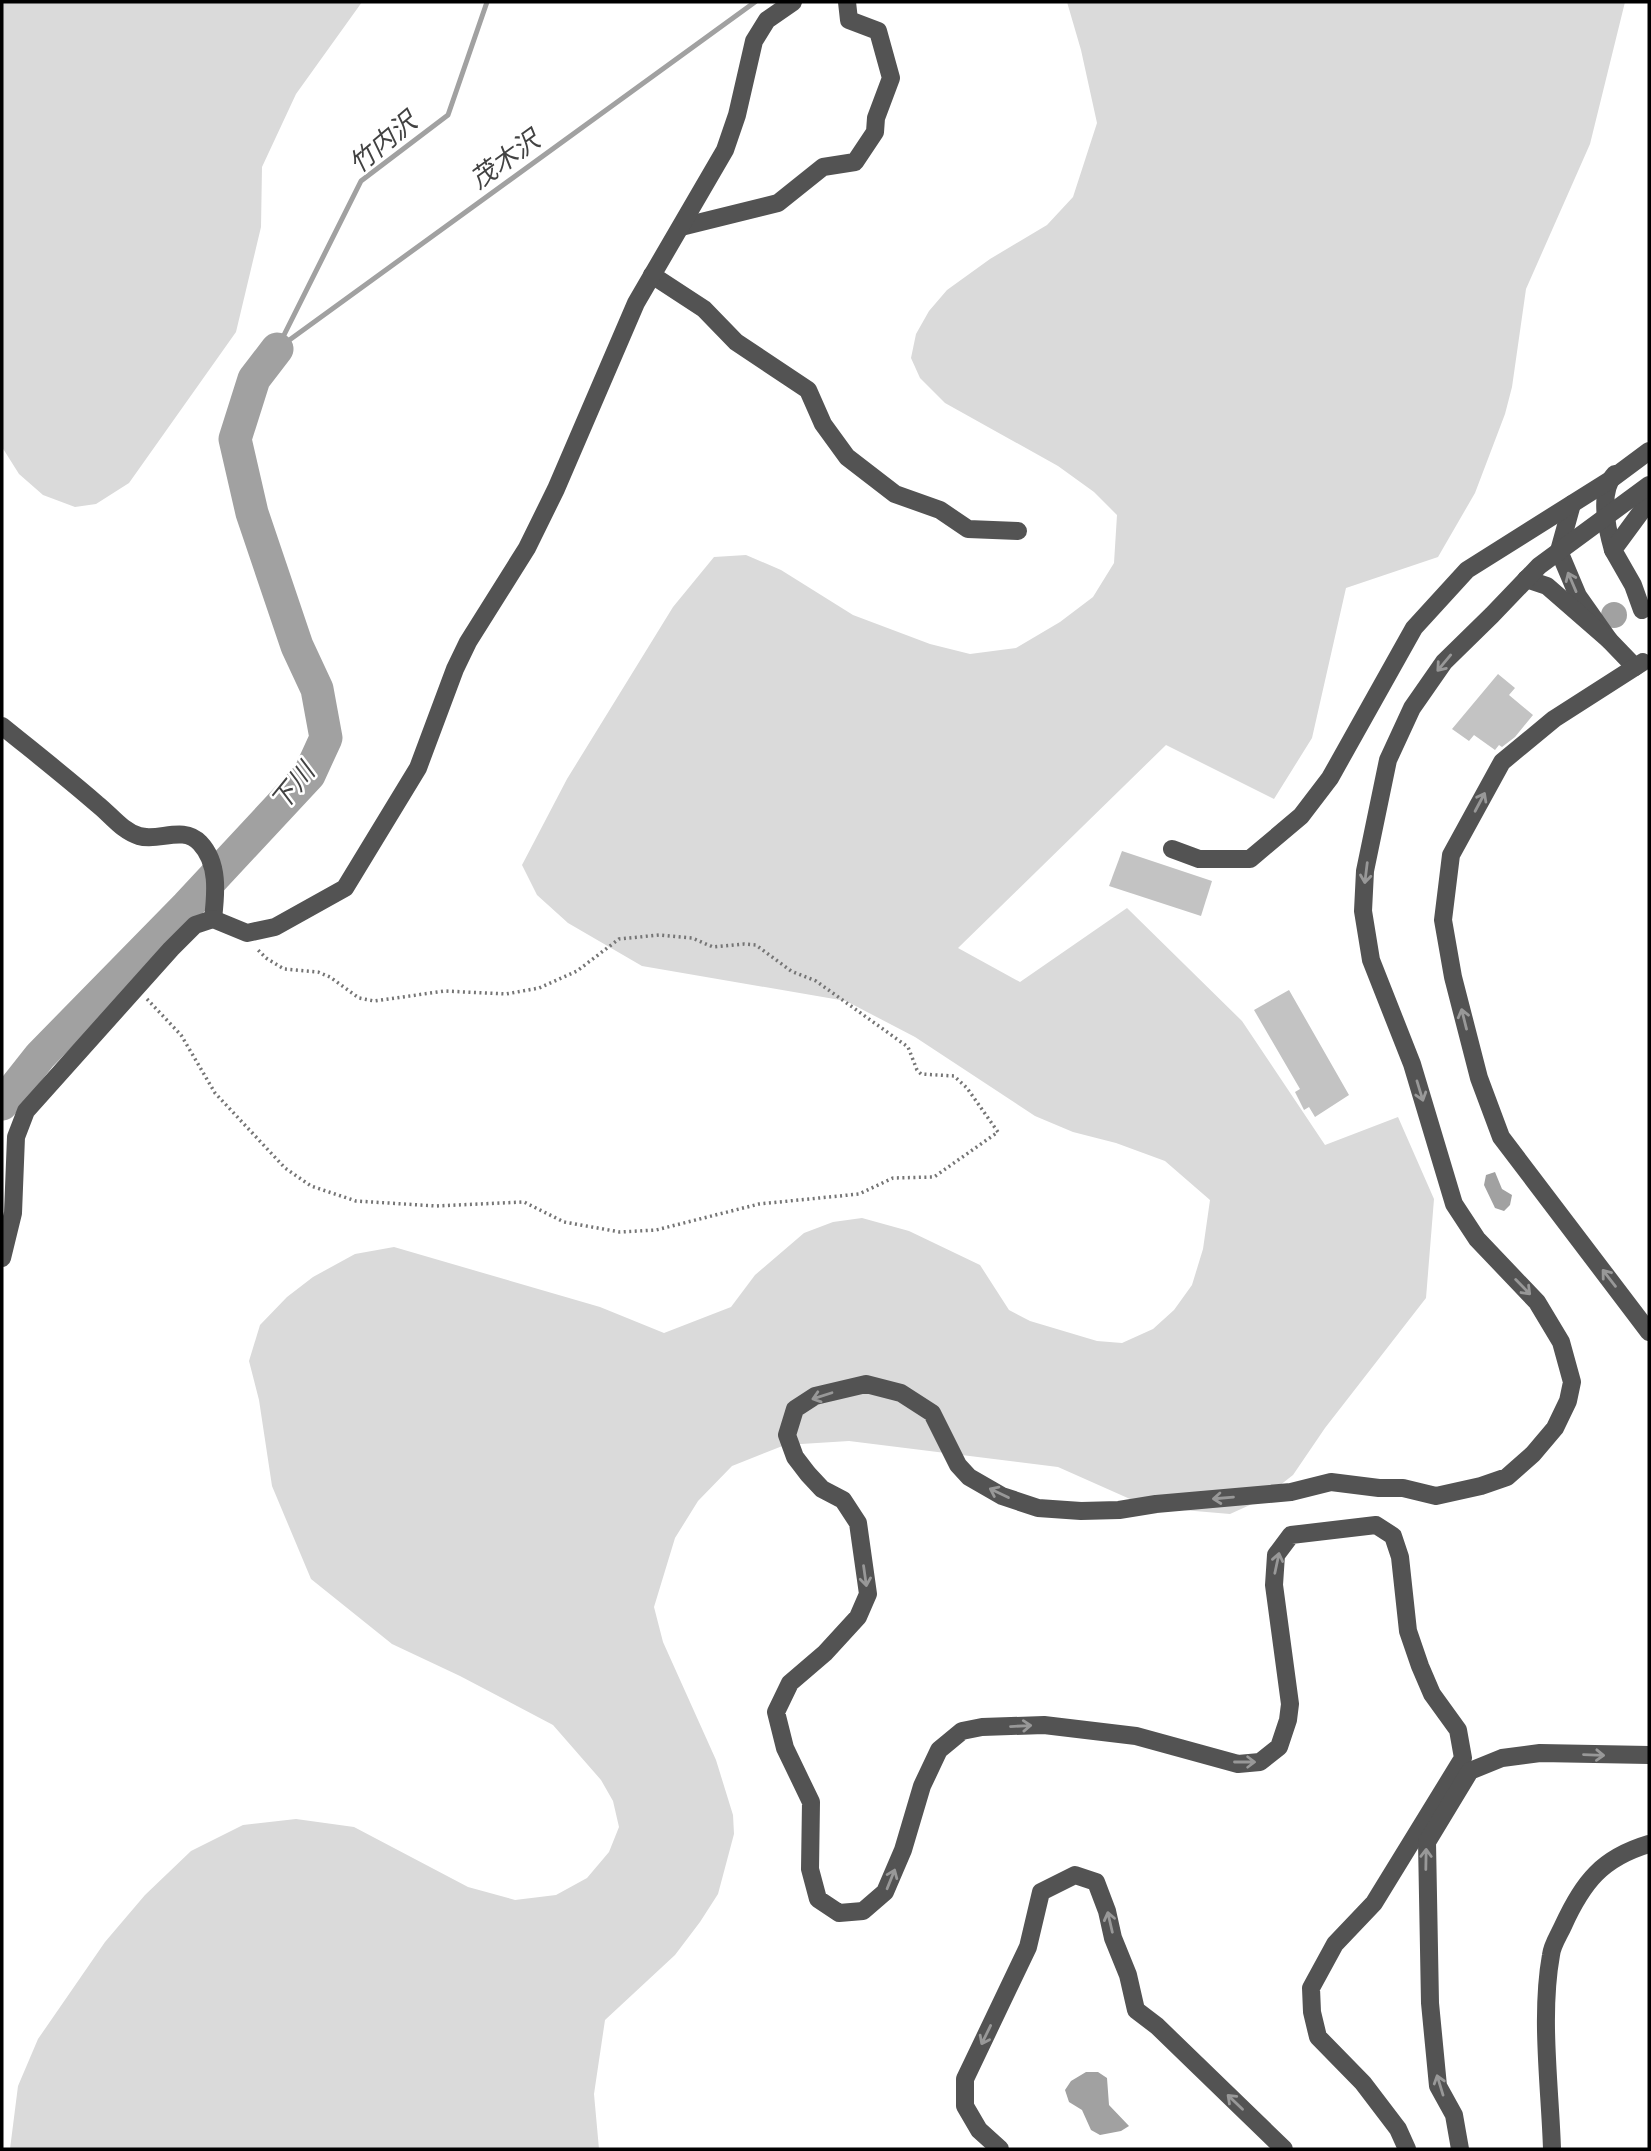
<svg xmlns="http://www.w3.org/2000/svg" width="1651" height="2151" viewBox="0 0 1651 2151" font-family="'Fira Sans','Noto Sans JP',sans-serif">
<rect width="100%" height="100%" fill="#fff"/>
<g fill="#dadada">
<polygon points="2,2 362,2 296,94 262,167 261,227 236,332 129,483 96,504 75,507 43,495 19,474 2,447"/>
<polygon points="1067,2 1625,2 1590,144 1526,289 1512,387 1505,414 1475,493 1438,557 1346,588 1312,738 1274,799 1166,745 958,948 1020,982 1127,908 1242,1021 1325,1145 1398,1117 1434,1199 1426,1298 1325,1428 1293,1475 1261,1500 1230,1514 1148,1507 1058,1467 849,1441 785,1445 732,1466 698,1501 675,1538 654,1607 663,1642 716,1760 733,1815 734,1834 718,1894 700,1922 675,1955 605,2020 594,2094 599,2149 10,2149 18,2086 38,2039 105,1942 145,1895 191,1851 243,1825 296,1819 354,1827 468,1887 515,1900 556,1895 587,1878 609,1852 619,1827 613,1801 601,1780 553,1725 460,1676 392,1644 311,1579 272,1486 259,1400 249,1361 260,1325 287,1297 313,1277 355,1254 394,1247 600,1307 664,1333 731,1307 755,1275 804,1233 833,1222 862,1218 909,1231 980,1265 1009,1310 1030,1321 1097,1341 1122,1343 1153,1329 1174,1310 1192,1285 1203,1249 1210,1200 1165,1161 1116,1143 1073,1132 1035,1116 915,1037 846,1001 642,966 568,923 537,895 522,865 567,779 673,607 714,557 746,555 781,570 853,615 930,644 970,654 1016,648 1060,622 1093,597 1114,563 1117,515 1094,492 1058,466 945,403 920,378 911,358 916,334 929,311 947,290 990,259 1047,225 1073,197 1097,123 1081,50"/>
</g>
<g fill="#a1a1a1">
<circle cx="1614" cy="615" r="13"/>
<polygon points="1495,1172 1502,1189 1512,1195 1510,1205 1504,1211 1495,1208 1484,1185 1486,1175"/>
<polygon points="1086,2072 1098,2072 1107,2078 1109,2105 1129,2126 1121,2131 1100,2135 1091,2130 1082,2110 1069,2102 1065,2090 1071,2081"/>
</g>
<g fill="none" stroke-linecap="round" stroke-linejoin="round">
<g stroke="#a1a1a1" stroke-width="5">
<polyline points="278,347 361,181 448,115 487,2"/>
<polyline points="277,349 755,2"/>
</g>
<polyline stroke="#a1a1a1" stroke-width="33" points="2,1104 40,1056 187,906 309,775 326,738 317,689 297,646 252,513 235,439 254,379 277,349"/>
</g>
<g fill="#c3c3c3">
<polygon points="1498,674 1515,688 1509,695 1533,715 1515,737 1502,747 1499,745 1495,750 1474,735 1469,741 1452,729"/>
<polygon points="1122,851 1212,881 1201,916 1109,886"/>
<polygon points="1289,990 1349,1095 1315,1117 1309,1107 1304,1110 1295,1092 1300,1089 1254,1010"/>
</g>
<g fill="none" stroke-linecap="round" stroke-linejoin="round">
<polyline stroke="#757575" stroke-width="3.5" stroke-dasharray="2 3.5" stroke-linecap="butt" points="147,999 181,1035 215,1093 285,1168 311,1186 356,1201 436,1206 524,1202 564,1222 620,1232 656,1230 759,1204 859,1194 893,1178 934,1177 998,1132 967,1088 954,1076 921,1074 917,1070 908,1047 816,981 791,971 756,945 744,944 713,947 692,938 659,935 619,939 577,971 539,988 506,994 445,991 374,1001 359,998 330,977 318,972 284,969 266,958 257,949"/>
<g stroke="#535353" stroke-width="18">
<polyline points="681,227 778,203 823,167 855,162 875,132 876,118 891,78 878,31 849,20 847,2"/>
<polyline points="652,275 704,309 736,342 808,390 823,424 847,457 895,494 940,510 968,529 1018,531"/>
<polyline points="1572,504 1559,551 1578,596 1609,640"/>
<path d="M1613 550C1607 529 1598 492 1615 474"/>
<polyline points="1526,579 1547,586 1609,640 1635,667"/>
<polyline points="1642,610 1633,585 1613,550 1649,501"/>
<polyline points="1643,662 1554,719 1502,762 1451,855 1443,920 1453,977 1479,1078 1501,1137 1649,1332"/>
<path d="M2 726C34 752 66 777 97 804 111 815 122 831 139 836 159 842 183 825 200 843 219 863 216 893 213 919"/>
<polyline points="1172,849 1199,859 1250,859 1301,816 1330,778 1414,628 1467,570 1610,480 1649,451"/>
<polyline points="2,1258 13,1213 16,1137 26,1111 171,949 195,925 213,919 247,933 275,927 345,888 418,768 455,669 468,642 527,548 556,489 636,303 725,150 737,115 754,41 767,20 793,2"/>
<polyline points="1000,2149 979,2130 965,2106 965,2079 1028,1947 1041,1892 1075,1875 1096,1882 1107,1911 1113,1938 1128,1975 1136,2010 1157,2026 1284,2149"/>
<polyline points="1407,2149 1398,2129 1363,2083 1318,2037 1312,2012 1311,1988 1335,1944 1374,1903 1463,1758 1458,1730 1432,1694 1420,1666 1408,1631 1400,1557 1393,1536 1376,1525 1291,1535 1276,1555 1274,1585 1290,1704 1288,1720 1279,1747 1260,1762 1238,1764 1136,1736 1044,1725 982,1727 962,1731 939,1750 922,1786 903,1850 885,1892 863,1911 839,1913 818,1899 810,1869 811,1802 785,1748 776,1712 790,1683 825,1653 858,1617 868,1594 858,1523 843,1500 822,1489 808,1474 795,1457 787,1435 795,1409 815,1396 866,1384 901,1393 932,1413 958,1465 969,1477 1002,1496 1038,1508 1081,1511 1119,1510 1156,1504 1291,1492 1331,1482 1379,1488 1403,1488 1436,1496 1481,1486 1507,1477 1533,1454 1555,1428 1568,1401 1572,1382 1561,1342 1537,1302 1477,1239 1454,1204 1412,1064 1371,960 1363,911 1365,871 1388,760 1412,708 1444,662 1492,615 1539,566 1649,485"/>
<polyline points="1460,2149 1454,2115 1438,2086 1430,2003 1427,1842 1470,1771 1502,1758 1540,1753 1649,1755"/>
<path d="M1552 2149C1550 2087 1540 2016 1551 1955 1552 1945 1559 1935 1563 1926 1583 1882 1602 1858 1649 1844"/>
</g>
</g>
<defs><path id="oneway-shaft" d="M-6 0H5M1.5-3L5.5 0L1.5 3" fill="none" stroke-width="1.6" stroke-linecap="round" stroke-linejoin="round" transform="scale(1.75)"/></defs>
<g stroke="#989898">
<use href="#oneway-shaft" transform="translate(1572 582) rotate(-113)"/>
<use href="#oneway-shaft" transform="translate(1444 663) rotate(130)"/>
<use href="#oneway-shaft" transform="translate(1480 802) rotate(-62)"/>
<use href="#oneway-shaft" transform="translate(1366 873) rotate(97)"/>
<use href="#oneway-shaft" transform="translate(1464 1019) rotate(-104)"/>
<use href="#oneway-shaft" transform="translate(1420 1091) rotate(73)"/>
<use href="#oneway-shaft" transform="translate(1609 1278) rotate(-128)"/>
<use href="#oneway-shaft" transform="translate(1523 1287) rotate(46)"/>
<use href="#oneway-shaft" transform="translate(822 1396) rotate(162)"/>
<use href="#oneway-shaft" transform="translate(999 1493) rotate(-154)"/>
<use href="#oneway-shaft" transform="translate(1223 1498) rotate(175)"/>
<use href="#oneway-shaft" transform="translate(1277 1563) rotate(-78)"/>
<use href="#oneway-shaft" transform="translate(865 1576) rotate(82)"/>
<use href="#oneway-shaft" transform="translate(1021 1726) rotate(-3)"/>
<use href="#oneway-shaft" transform="translate(1594 1755) rotate(2)"/>
<use href="#oneway-shaft" transform="translate(1245 1762)"/>
<use href="#oneway-shaft" transform="translate(1426 1859) rotate(-89)"/>
<use href="#oneway-shaft" transform="translate(891 1879) rotate(-68)"/>
<use href="#oneway-shaft" transform="translate(1110 1922) rotate(-103)"/>
<use href="#oneway-shaft" transform="translate(986 2035) rotate(116)"/>
<use href="#oneway-shaft" transform="translate(1440 2085) rotate(-107)"/>
<use href="#oneway-shaft" transform="translate(1235 2102) rotate(-136)"/>
</g>
<g text-anchor="middle" dominant-baseline="central" stroke-width="5" stroke-linejoin="round" paint-order="stroke">
<g font-size="26" font-style="italic" fill="#424242" stroke="#fff">
<text transform="translate(383 143) rotate(-40)">竹内沢</text>
<text transform="translate(505 160) rotate(-36)">茂木沢</text>
<text transform="translate(293 787) rotate(-51)">下川</text>
</g>
</g>
<rect width="1651" height="2151" fill="none" stroke="#000000" stroke-width="7"/>
</svg>
